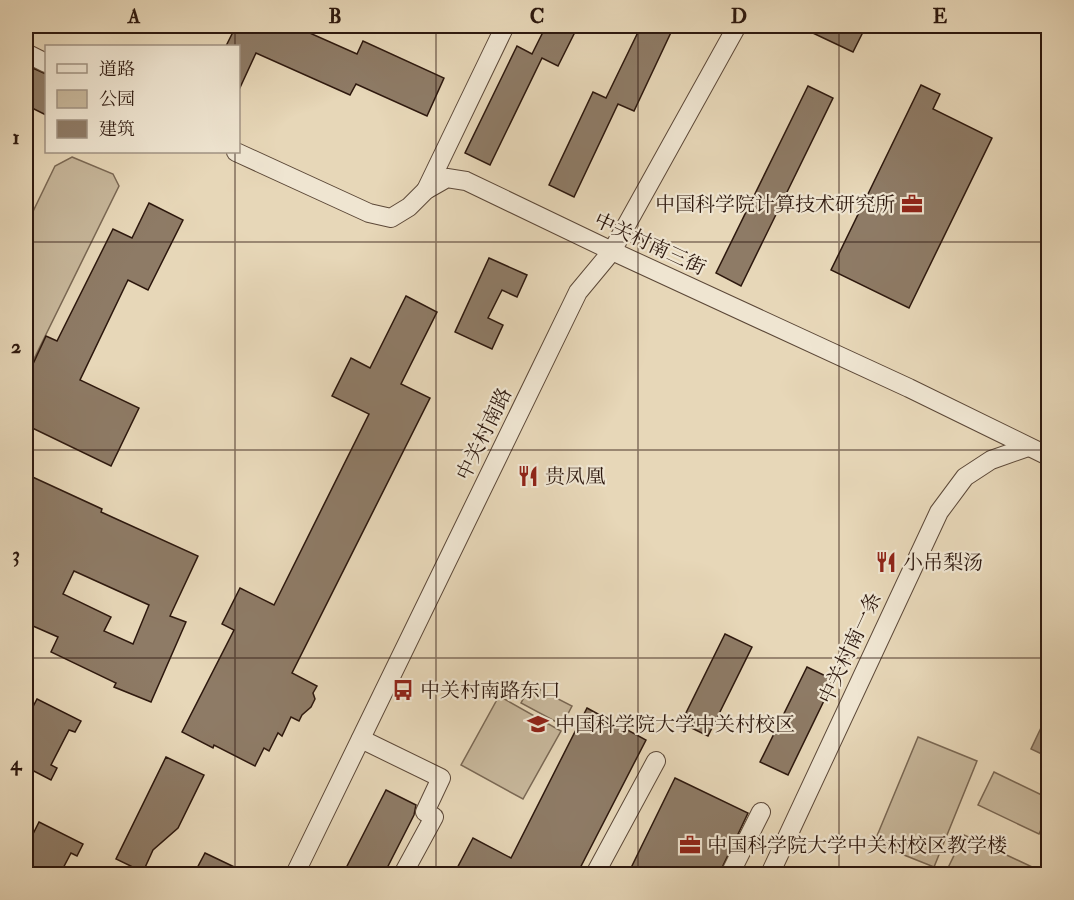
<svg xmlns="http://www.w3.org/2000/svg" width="1074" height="900" viewBox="0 0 1074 900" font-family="'IM FELL Double Pica','Noto Serif SC',serif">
<rect width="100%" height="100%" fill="#e7d7b8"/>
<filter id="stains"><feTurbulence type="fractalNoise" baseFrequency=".00333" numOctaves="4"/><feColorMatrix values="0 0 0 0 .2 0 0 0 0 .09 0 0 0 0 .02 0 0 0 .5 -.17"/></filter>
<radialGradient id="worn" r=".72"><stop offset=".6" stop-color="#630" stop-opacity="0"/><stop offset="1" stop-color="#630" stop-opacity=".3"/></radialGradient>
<g fill="#c7b79b" stroke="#7a6854" stroke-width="1.5">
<polygon points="72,157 113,174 119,186 26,375 26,226 55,166"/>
<polygon points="531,685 572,706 562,725 521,703"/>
<polygon points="499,696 561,731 523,799 461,765"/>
<polygon points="918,737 977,761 934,867 874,843"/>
<polygon points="994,772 1048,798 1048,814 1039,834 978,805"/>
<polygon points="964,835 1047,874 945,874"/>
</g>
<polygon fill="#a8967e" stroke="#776451" stroke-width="1.5" points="1048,713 1048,757 1031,749"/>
<g fill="#8e7b66" stroke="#2d180e" stroke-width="1.5" fill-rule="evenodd">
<polygon points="236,26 294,26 357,54 363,41 444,78 427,116 356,84 350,95 256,53 238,92 238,46 226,46"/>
<polygon points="546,26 578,26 558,66 542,58 490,165 465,153 517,46 532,54"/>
<polygon points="641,26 674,26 634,111 618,104 574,197 549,185 593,92 606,98"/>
<polygon points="798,26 866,26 853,52"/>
<polygon points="26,65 46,74 46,115 26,105"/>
<polygon points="921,85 940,94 933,109 992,138 909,308 831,270"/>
<polygon points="808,86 833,98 741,286 716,273"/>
<polygon points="149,203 183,220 148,290 128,280 80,380 139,408 111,466 26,425 26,379 46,336 57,341 113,229 132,238"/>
<polygon points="489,258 527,275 517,297 502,290 488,318 503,325 492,349 455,332"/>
<polygon points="406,296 437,312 401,384 430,398 292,673 317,686 313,693 315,699 311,707 302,715 299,721 291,717 282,736 278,733 269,751 264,748 255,766 214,745 213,748 182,732 234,630 222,624 240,588 274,605 369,414 332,396 351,358 370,368"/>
<path d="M26 474 102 509 101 512 198 556 170 616 186 622 151 702 114 687 116 683 51 652 58 637 26 623ZM74 571 149 605 133 644 104 631 111 617 63 594Z"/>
<polygon points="725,634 752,647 708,736 681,723"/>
<polygon points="807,667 834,680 788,775 760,762"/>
<polygon points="37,699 81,721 75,732 69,730 51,765 57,768 51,780 26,767 26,720"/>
<polygon points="587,708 646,740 577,874 454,874 473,838 511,858"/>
<polygon points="166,757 204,775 178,828 153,850 143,872 116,859"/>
<polygon points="675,778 748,813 719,874 628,874"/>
<polygon points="386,790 416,805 414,815 384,874 343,874"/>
<polygon points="39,822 83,844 77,856 71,853 60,874 26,874 26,848"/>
<polygon points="205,853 249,874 194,874"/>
</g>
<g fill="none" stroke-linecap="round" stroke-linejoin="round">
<defs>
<g id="minor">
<polyline points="26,53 46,63"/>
<polyline points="236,152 369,213 391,218 409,207 426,190 447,178 466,181 612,251 909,388 1048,456"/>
<polyline points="426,190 505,26"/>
<polyline points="361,739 441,778 425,812 434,817 403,874"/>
<polyline points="295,874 578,292 612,251 737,26"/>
<polyline points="595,874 656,761"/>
<polyline points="730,874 761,812"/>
<polyline points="770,874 939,512 965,477 991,460 1028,447"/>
</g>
</defs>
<use href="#minor" stroke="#5c4838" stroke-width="20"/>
<use href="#minor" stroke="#efe5d1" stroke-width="18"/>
</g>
<path fill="none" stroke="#2d180e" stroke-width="1.5" stroke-opacity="0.55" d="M235 26V46M436 26V874M638 26V874M839 26V874M235 152V874M26 242H1048M26 450H1048M26 658H1048"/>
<defs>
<symbol id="office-bare" viewBox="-9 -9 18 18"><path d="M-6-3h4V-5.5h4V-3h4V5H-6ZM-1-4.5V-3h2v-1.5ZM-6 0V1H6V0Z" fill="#8f2418" stroke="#efe5d1" stroke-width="2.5" paint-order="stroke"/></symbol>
<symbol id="restaurant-bare" viewBox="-9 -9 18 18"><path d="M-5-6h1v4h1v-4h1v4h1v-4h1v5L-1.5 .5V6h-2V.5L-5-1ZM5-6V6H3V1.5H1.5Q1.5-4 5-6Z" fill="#8f2418" stroke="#efe5d1" stroke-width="2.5" paint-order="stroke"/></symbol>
<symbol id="bus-bare" viewBox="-9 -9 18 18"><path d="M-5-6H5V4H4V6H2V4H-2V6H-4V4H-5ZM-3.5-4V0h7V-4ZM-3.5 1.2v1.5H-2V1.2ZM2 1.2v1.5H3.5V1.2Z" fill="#8f2418" stroke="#efe5d1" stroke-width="2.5" paint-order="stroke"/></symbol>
<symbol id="university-bare" viewBox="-9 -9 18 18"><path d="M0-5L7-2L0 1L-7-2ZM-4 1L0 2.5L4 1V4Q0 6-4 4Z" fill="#8f2418" stroke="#efe5d1" stroke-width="2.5" paint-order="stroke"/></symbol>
</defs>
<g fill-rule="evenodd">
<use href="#office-bare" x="897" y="189" width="30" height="30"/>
<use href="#restaurant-bare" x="513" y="461" width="30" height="30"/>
<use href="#restaurant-bare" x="871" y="547" width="30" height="30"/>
<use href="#bus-bare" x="388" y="675" width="30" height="30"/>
<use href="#university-bare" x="523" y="709" width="30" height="30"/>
<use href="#office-bare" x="675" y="830" width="30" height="30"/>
</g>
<g text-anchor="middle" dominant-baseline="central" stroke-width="4.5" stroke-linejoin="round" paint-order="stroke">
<g font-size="20" fill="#2d180e" stroke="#efe5d1" text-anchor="start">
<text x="895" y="204" text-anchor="end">中国科学院计算技术研究所</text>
<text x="545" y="476">贵凤凰</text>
<text x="903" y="562">小吊梨汤</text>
<text x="420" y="690">中关村南路东口</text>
<text x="555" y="724">中国科学院大学中关村校区</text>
<text x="707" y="845">中国科学院大学中关村校区教学楼</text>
</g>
<g font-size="20" fill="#2d180e" stroke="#efe5d1">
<text transform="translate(650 244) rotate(25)">中关村南三街</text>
<text transform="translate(484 434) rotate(-64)">中关村南路</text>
<text transform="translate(850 648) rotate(-65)">中关村南一条</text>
</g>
</g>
<rect width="1074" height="900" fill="none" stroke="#e7d7b8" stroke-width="66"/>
<rect x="45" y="45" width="195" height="108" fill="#efe5d1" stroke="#a19383" stroke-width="1.5"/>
<rect x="57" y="64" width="30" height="9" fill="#efe5d1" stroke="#a19383" stroke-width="1.5"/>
<text x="99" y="75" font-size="18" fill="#2d180e">道路</text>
<rect x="57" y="90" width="30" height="18" fill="#c7b79b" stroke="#a19383" stroke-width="1.5"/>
<text x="99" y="105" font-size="18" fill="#2d180e">公园</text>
<rect x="57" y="120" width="30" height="18" fill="#8e7b66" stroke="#a19383" stroke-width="1.5"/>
<text x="99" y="135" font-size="18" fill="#2d180e">建筑</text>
<rect x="33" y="33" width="1008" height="834" fill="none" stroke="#2d180e" stroke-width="2"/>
<g font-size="20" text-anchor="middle" font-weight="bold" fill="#2d180e">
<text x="134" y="23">A</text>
<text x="335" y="23">B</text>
<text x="537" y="23">C</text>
<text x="739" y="23">D</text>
<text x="940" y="23">E</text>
<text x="16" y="144">1</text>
<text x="16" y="353">2</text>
<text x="16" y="561">3</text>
<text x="16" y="770">4</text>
</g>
<rect width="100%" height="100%" filter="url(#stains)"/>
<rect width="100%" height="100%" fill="url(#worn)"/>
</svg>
